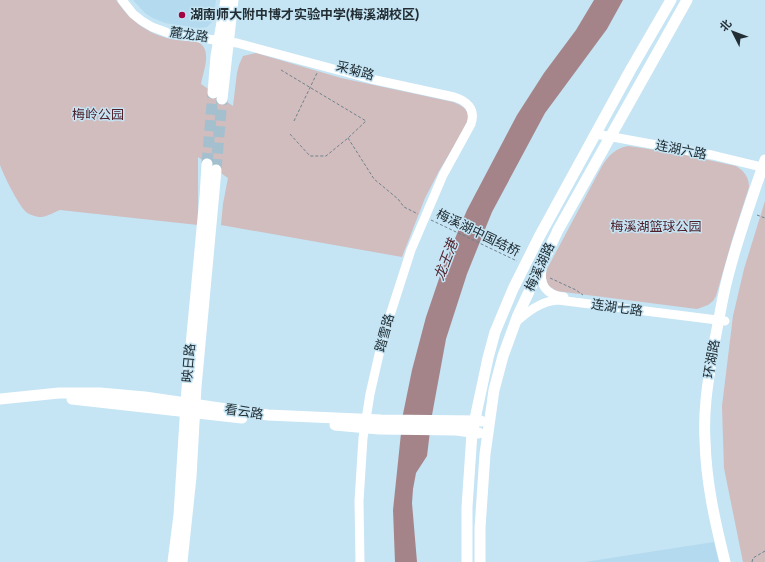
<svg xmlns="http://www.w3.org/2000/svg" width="765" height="562" viewBox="0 0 765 562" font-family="'Varela Round','Noto Sans SC',sans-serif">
<rect width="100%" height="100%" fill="#c5e4f4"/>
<g fill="#b3daee">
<polygon points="133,0 216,0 212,22 207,27 198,28 165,23 153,18 145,13"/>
<polygon points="714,542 719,562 585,562"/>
</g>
<g fill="#d1bcbe">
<path d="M0 0H116C130 21 150 36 176 40 184 41 191 41 198 42 213 50 203 72 201 84L233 106 237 73 239 65 243 56 256 53 341 78 453 102C466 107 471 112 466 126L439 171 425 198 402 257 221 225 223 204 228 178 198 157V225L60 210C55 212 48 216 42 217 37 217 29 215 25 211 17 202 4 176 0 165Z"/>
<path d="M628 146 676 153 736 166C744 171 749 177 749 187L732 240 716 296 713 301 708 305 697 309 556 291 548 285 546 280V274L547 269 602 166C609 155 616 148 628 146Z"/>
<polygon points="765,201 765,562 743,562 724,468 722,406 733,316 744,269"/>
</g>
<polygon fill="#a58489" points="594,0 623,0 607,29 545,113 492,212 467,274 446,339 432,415 427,456 416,473 413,489 412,503 417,562 395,562 393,510 403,414 412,370 426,317 443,267 467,210 517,115 544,73 576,30"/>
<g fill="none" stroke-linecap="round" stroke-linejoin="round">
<g stroke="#a4c0ce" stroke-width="11" stroke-dasharray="11 5.5" stroke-linecap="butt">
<polyline points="207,164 213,93"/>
<polyline points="216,170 222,99"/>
</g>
<g stroke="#6e838e" stroke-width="1" stroke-dasharray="3 2" stroke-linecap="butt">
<polyline points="281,70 366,121 348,138 326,156 310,156 289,133"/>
<polyline points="294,121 317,73"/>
<polyline points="348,138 374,179 398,199 404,207 418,214"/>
<polyline points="757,215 765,218"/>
<polyline points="431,220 517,261"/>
<polyline points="550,278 576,290 583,295"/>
<polyline points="752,562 753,558 765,551"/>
</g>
<g stroke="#fff" stroke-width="9">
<path d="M122 0 133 14 142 21 152 27 171 34 237 43 371 79 454 97C467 101 476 109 471 124L443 175 411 250 383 337 370 394 363 438 359 501 360 562"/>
<polyline points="596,134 712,155 765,168"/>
<path d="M542 268C539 285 546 295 564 297"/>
<path d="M515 323C527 312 541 301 558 300L725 321"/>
</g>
<g stroke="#fff" stroke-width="11">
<polyline points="213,93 216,56 226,0"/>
<polyline points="222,99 233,0"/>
<polyline points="0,399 59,393 100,393 145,397 268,415 381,420 481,421"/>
<polyline points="72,399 242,418"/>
<polyline points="335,425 379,429 456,430 479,433"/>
<polyline points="173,562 179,515 187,388 205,197 207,164"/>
<polyline points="182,562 191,477 196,387 216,170"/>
<polyline points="467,562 467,507 472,433 488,358 495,332 513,289 539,237 631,69 671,0"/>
<polyline points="480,562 480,528 485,454 494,390 503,356 518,315 558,230 687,0"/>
<path d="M725 562C715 522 706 482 705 440 703 407 709 376 714 344 719 321 722 298 728 276 738 237 752 198 765 160"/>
</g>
</g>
<circle fill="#a10443" stroke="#c5e4f4" stroke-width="1.5" cx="182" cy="15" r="4"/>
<g text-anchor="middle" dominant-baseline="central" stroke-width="3" stroke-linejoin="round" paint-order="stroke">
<g font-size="13" font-weight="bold" fill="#222e34" stroke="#c5e4f4" text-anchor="start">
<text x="190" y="15">湖南师大附中博才实验中学(梅溪湖校区)</text>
</g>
<g font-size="13" fill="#222e34" stroke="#c5e4f4">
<text transform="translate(189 35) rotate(8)">麓龙路</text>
<text transform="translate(355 71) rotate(15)">采菊路</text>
<text transform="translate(681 150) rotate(11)">连湖六路</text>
<text transform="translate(478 233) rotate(26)">梅溪湖中国结桥</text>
<text transform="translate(540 267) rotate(-65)">梅溪湖路</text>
<text transform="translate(617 308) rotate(8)">连湖七路</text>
<text transform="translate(385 333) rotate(-75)">踏雪路</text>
<text transform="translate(712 359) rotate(-80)">环湖路</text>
<text transform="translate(189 363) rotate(-85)">映日路</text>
<text transform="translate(244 412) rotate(9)">看云路</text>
</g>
<g font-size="13" fill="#4d1f29" stroke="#c5e4f4">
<text x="98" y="115">梅岭公园</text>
<text x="656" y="227">梅溪湖篮球公园</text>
</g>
<g font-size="14" font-style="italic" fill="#53242e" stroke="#c5e4f4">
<text transform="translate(446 260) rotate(-69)">龙王港</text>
</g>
</g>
<g transform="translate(733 32) rotate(312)" stroke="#c5e4f4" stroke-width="3" paint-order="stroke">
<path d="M0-3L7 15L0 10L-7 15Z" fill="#222e34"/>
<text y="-6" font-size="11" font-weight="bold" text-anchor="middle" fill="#222e34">北</text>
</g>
</svg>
